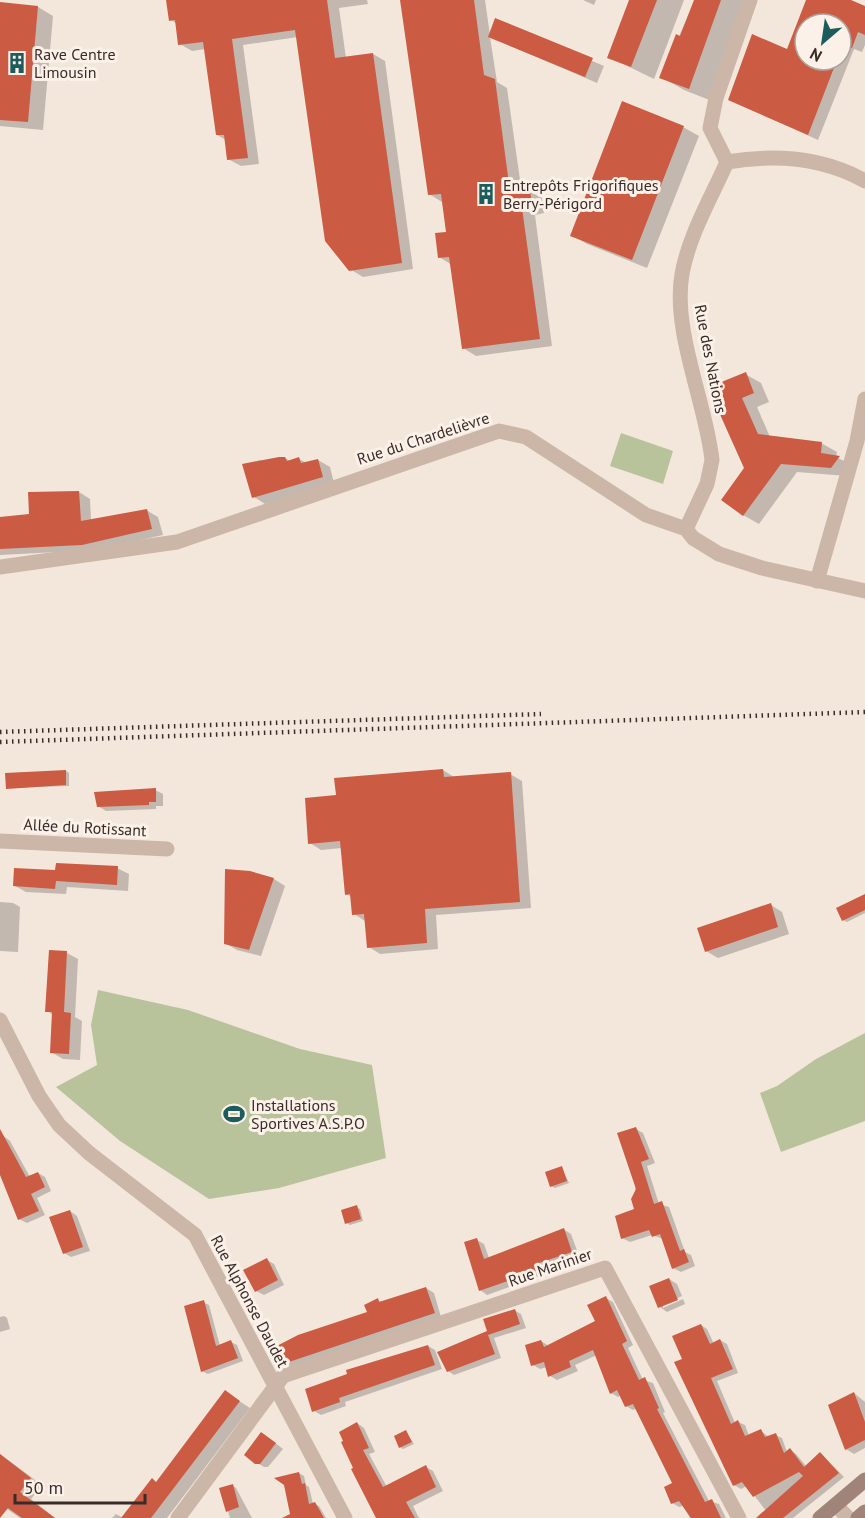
<svg xmlns="http://www.w3.org/2000/svg" width="865" height="1518" viewBox="0 0 865 1518" font-family="'PT Sans',sans-serif">
<rect width="100%" height="100%" fill="#f3e7dc"/>
<g fill="#b9c39b">
<polygon points="621,433 673,451 663,484 610,466"/>
<polygon points="98,990 188,1010 300,1049 372,1065 386,1158 279,1188 209,1199 120,1141 56,1087 97,1065 91,1025"/>
<polygon points="865,1033 865,1121 781,1152 760,1093 777,1086 816,1059"/>
</g>
<g fill="#0003" fill-rule="evenodd">
<polygon points="168,0 367,0 368,4 339,8 346,58 373,54 385,61 413,269 363,277 350,269 298,37 243,45 259,164 241,166 228,159 226,140 217,135 205,49 192,51 180,44 177,24 171,20"/>
<polygon points="402,0 485,0 490,35 496,20 604,66 597,83 490,37 497,82 507,88 521,187 542,198 544,213 535,215 552,346 476,356 463,348 452,265 439,257 448,233 442,202 429,194"/>
<polygon points="583,0 596,0 594,5"/>
<polygon points="631,0 684,0 654,79 609,57"/>
<polygon points="695,0 749,0 712,101 684,90 661,77"/>
<path d="M807 0H847L865 8V45L862 52 854 49 818 140 730 100 787 51ZM805 24H841V60H805Z"/>
<polygon points="0,4 38,7 53,16 43,130 0,126"/>
<polygon points="683,127 699,136 647,268 587,244 572,235"/>
<polygon points="745,374 761,383 769,402 757,407 770,437 821,443 837,452 836,457 854,466 847,476 797,472 759,524 743,515 746,468 725,408"/>
<polygon points="285,458 290,461 299,459 307,463 318,460 330,467 334,483 265,504 254,497 244,465 260,460 265,463"/>
<polygon points="79,492 90,499 91,520 146,510 158,517 163,535 95,550 0,555 0,518 30,515"/>
<polygon points="443,770 454,777 510,774 522,781 531,908 436,915 438,949 380,954 369,947 365,921 354,914 352,897 346,894 342,848 321,850 310,843 337,796"/>
<polygon points="66,771 69,773 69,786 7,788"/>
<polygon points="155,790 163,794 163,806 156,806 156,809 106,811 98,806"/>
<polygon points="117,868 129,874 128,891 67,887 66,894 26,892 15,886"/>
<polygon points="226,871 274,879 285,886 261,956 237,950 225,943"/>
<polygon points="865,896 865,913 847,922 843,920"/>
<polygon points="0,902 13,903 20,907 18,952 0,951"/>
<polygon points="771,905 782,912 789,934 718,958 706,951"/>
<polygon points="50,952 67,953 78,959 75,1017 82,1021 80,1060 63,1059 51,1052 53,1015 47,1011"/>
<polygon points="636,1129 643,1133 655,1163 647,1166 659,1204 669,1207 685,1252 691,1255 695,1266 681,1272 673,1268 663,1239 652,1235 630,1242 622,1238 635,1210"/>
<polygon points="0,1133 10,1141 30,1177 38,1173 45,1177 51,1191 37,1198 45,1215 27,1223 19,1219 0,1174"/>
<polygon points="562,1168 569,1183 555,1188 551,1186"/>
<polygon points="356,1207 360,1209 363,1221 350,1225 347,1223"/>
<polygon points="70,1211 77,1216 90,1251 71,1257 64,1253"/>
<polygon points="563,1229 571,1234 579,1256 543,1268 545,1274 487,1295 480,1290 477,1240 484,1244 489,1258"/>
<polygon points="267,1260 274,1264 284,1285 264,1295 256,1291"/>
<polygon points="669,1279 677,1284 682,1296 663,1305 663,1308 683,1299 685,1304 667,1312 660,1307"/>
<polygon points="426,1288 434,1293 441,1317 288,1368 281,1364 369,1313 378,1300 383,1303"/>
<polygon points="606,1298 613,1302 633,1345 628,1348 643,1380 653,1383 665,1412 663,1413 709,1501 719,1504 726,1518 690,1518 683,1506 679,1507 672,1503 674,1484 637,1408 633,1410 626,1406 621,1395 618,1397 611,1393 597,1355 575,1365 578,1371 557,1380 550,1376 547,1367 540,1369 533,1365 541,1341 549,1346 597,1322"/>
<polygon points="203,1302 209,1305 220,1346 231,1342 237,1345 243,1361 208,1374 202,1371"/>
<polygon points="514,1310 521,1314 526,1328 494,1338 501,1358 454,1375 448,1371"/>
<polygon points="4,1316 7,1318 10,1329 0,1332 0,1317"/>
<polygon points="701,1325 707,1329 714,1344 720,1340 727,1344 738,1373 717,1381 735,1423 738,1422 745,1425 749,1436 761,1431 769,1437 775,1435 782,1438 787,1452 790,1450 796,1454 807,1467 821,1454 844,1477 793,1518 758,1518 766,1511 747,1486 741,1489 734,1485 684,1359"/>
<polygon points="428,1346 435,1350 442,1369 345,1402 346,1406 321,1415 314,1411"/>
<polygon points="225,1392 250,1408 167,1518 144,1518"/>
<polygon points="854,1393 865,1402 865,1448 854,1454 846,1449"/>
<polygon points="357,1423 364,1428 375,1452 369,1454 387,1487 426,1467 433,1471 443,1491 413,1506 419,1518 378,1518 355,1469"/>
<polygon points="406,1432 414,1444 403,1449 400,1447"/>
<polygon points="269,1438 283,1449 268,1467 264,1467 256,1462"/>
<polygon points="0,1454 42,1485 31,1499 55,1518 20,1518 0,1504"/>
<polygon points="299,1473 304,1476 306,1485 309,1487 313,1504 319,1506 326,1518 300,1518"/>
<polygon points="233,1486 236,1488 252,1518 230,1518 221,1489"/>
<polygon points="116,1514 123,1518 112,1518"/>
</g>
<g fill="#cb5b42">
<polygon points="166,0 327,0 335,58 373,53 402,263 349,271 325,241 295,30 232,39 248,158 227,160 224,135 216,135 203,42 178,45 175,20 169,21"/>
<polygon points="400,0 474,0 484,75 495,79 509,184 515,183 530,189 532,206 522,208 540,339 462,349 449,257 438,258 435,233 446,232 441,194 428,195"/>
<polygon points="629,0 657,0 631,67 607,58"/>
<polygon points="694,0 721,0 689,89 659,78 676,34 680,36"/>
<polygon points="806,0 851,0 865,6 865,35 858,32 852,48 841,44 841,24 805,24 805,60 837,60 808,135 728,100 752,34 787,49"/>
<polygon points="0,2 38,6 28,122 0,120"/>
<polygon points="495,18 593,58 585,77 488,37"/>
<polygon points="622,101 684,126 632,260 570,236"/>
<polygon points="746,372 754,393 742,398 758,434 822,442 821,453 840,456 831,468 781,464 743,516 721,500 744,468 718,410 723,407 714,385"/>
<polygon points="279,457 285,457 287,461 299,457 301,463 318,459 323,477 252,498 242,464"/>
<polygon points="79,491 81,521 147,509 152,529 82,545 0,549 0,517 29,514 28,492"/>
<polygon points="443,769 444,777 511,772 520,902 425,909 427,943 367,948 364,914 352,915 350,894 345,895 340,841 308,844 305,798 336,795 334,778"/>
<polygon points="66,770 66,785 6,789 5,773"/>
<polygon points="156,788 156,802 149,802 149,805 97,807 94,792"/>
<polygon points="56,863 118,866 117,885 56,881 55,889 13,886 14,868 55,870"/>
<polygon points="225,869 250,871 274,878 249,950 224,944"/>
<polygon points="865,894 865,910 842,921 836,908"/>
<polygon points="771,903 778,927 705,952 697,928"/>
<polygon points="49,950 67,951 64,1012 71,1013 69,1054 50,1053 52,1012 45,1012"/>
<polygon points="636,1127 649,1159 641,1162 654,1204 662,1201 680,1251 684,1249 689,1262 672,1269 660,1234 652,1237 649,1230 621,1239 615,1216 634,1209 631,1199 636,1189 617,1133"/>
<polygon points="0,1129 26,1177 38,1172 45,1187 31,1194 39,1211 18,1220 0,1175"/>
<polygon points="562,1166 567,1181 550,1187 545,1172"/>
<polygon points="357,1205 361,1219 345,1224 341,1210"/>
<polygon points="70,1210 83,1247 63,1254 49,1217"/>
<polygon points="564,1228 572,1252 536,1264 539,1270 479,1291 464,1242 477,1238 484,1259"/>
<polygon points="267,1258 278,1280 255,1292 243,1270"/>
<polygon points="669,1278 678,1300 658,1308 649,1286"/>
<polygon points="426,1287 435,1313 280,1365 271,1349 298,1335 367,1312 364,1305 378,1298 379,1302"/>
<polygon points="606,1296 627,1341 622,1344 639,1380 645,1377 659,1408 657,1409 705,1502 712,1499 721,1518 691,1518 679,1501 671,1504 664,1487 672,1483 633,1404 625,1407 617,1390 610,1394 593,1350 569,1361 571,1367 548,1377 544,1362 531,1366 525,1345 541,1340 544,1347 595,1321 587,1305"/>
<polygon points="204,1300 216,1346 231,1340 238,1358 201,1372 184,1306"/>
<polygon points="515,1309 520,1324 488,1335 495,1354 447,1372 437,1352 487,1331 483,1319"/>
<polygon points="701,1324 710,1344 720,1339 733,1369 711,1378 731,1424 738,1420 745,1436 761,1429 765,1437 776,1433 784,1453 790,1448 804,1467 820,1452 839,1473 783,1518 756,1518 803,1476 799,1472 753,1497 742,1482 733,1486 674,1362 682,1359 672,1336"/>
<polygon points="428,1345 435,1365 339,1398 340,1402 312,1412 305,1389 347,1374 346,1370"/>
<polygon points="225,1390 240,1401 151,1518 121,1518 152,1478 156,1482"/>
<polygon points="854,1392 865,1422 865,1440 845,1450 828,1405"/>
<polygon points="357,1422 369,1448 363,1450 383,1487 426,1465 436,1487 406,1502 415,1518 376,1518 351,1469 353,1468 341,1442 343,1441 339,1432"/>
<polygon points="406,1430 412,1442 399,1448 394,1436"/>
<polygon points="261,1432 276,1443 260,1464 255,1464 244,1455"/>
<polygon points="0,1454 31,1478 20,1492 55,1518 22,1518 8,1508 0,1518"/>
<polygon points="299,1472 302,1484 305,1483 309,1504 315,1502 324,1518 282,1518 290,1514 284,1485 274,1478"/>
<polygon points="233,1484 239,1507 226,1512 219,1488"/>
</g>
<g fill="none" stroke-linecap="round" stroke-linejoin="round">
<g stroke="#ccb6a8" stroke-width="15">
<polyline points="727,162 710,128 716,98 750,0"/>
<path d="M686 529 707 484 712 460C706 403 672 331 682 274 689 235 711 198 727 162 775 154 822 157 865 181"/>
<polyline points="0,567 177,542 499,431 526,437 646,515 686,529 693,538 719,554 762,568 865,591"/>
<polyline points="817,581 857,441 865,399"/>
<polyline points="0,841 167,849"/>
<polyline points="0,1020 39,1096 59,1125 89,1153 195,1235 345,1518"/>
<polyline points="836,1505 848,1518"/>
<polyline points="178,1518 283,1376 605,1268 739,1518"/>
</g>
<g stroke="#a08479" stroke-width="15">
<polyline points="820,1518 865,1480"/>
<polyline points="858,1518 865,1512"/>
</g>
<g stroke="#382c28" stroke-width="4.5" stroke-dasharray="1.5 4.5" stroke-linecap="butt">
<polyline points="0,732 541,714"/>
<polyline points="0,742 865,712"/>
</g>
</g>
<defs>
<symbol id="building-bare" viewBox="-9 -9 18 18"><path d="M-4-6H4V6H1V3H-1V6H-4ZM-2.5-4.3h1.7v1.8h-1.7ZM.8-4.3h1.7v1.8H.8ZM-2.5-1h1.7V.8h-1.7ZM.8-1h1.7V.8H.8Z" fill="#1c5c5c" stroke="#fbf1e9" stroke-width="2.5" paint-order="stroke"/></symbol>
<symbol id="stadium-bare" viewBox="-9 -9 18 18"><path d="M0-5a6.5 5 0 1 0 0 10a6.5 5 0 1 0 0-10ZM-3.5-1.8h7v3.6h-7Z" fill="#1c5c5c" stroke="#fbf1e9" stroke-width="2.5" paint-order="stroke"/></symbol>
</defs>
<g fill-rule="evenodd">
<use href="#building-bare" x="2" y="48" width="30" height="30"/>
<use href="#building-bare" x="471" y="179" width="30" height="30"/>
<use href="#stadium-bare" x="219" y="1099" width="30" height="30"/>
</g>
<g text-anchor="middle" dominant-baseline="central" stroke-width="6" stroke-linejoin="round" paint-order="stroke">
<g font-size="16" fill="#382c28" stroke="#fbf1e9" text-anchor="start">
<text x="34" y="54">Rave Centre<tspan x="34" dy="18">Limousin</tspan></text>
<text x="503" y="185">Entrepôts Frigorifiques<tspan x="503" dy="18">Berry-Périgord</tspan></text>
<text x="251" y="1105">Installations<tspan x="251" dy="18">Sportives A.S.P.O</tspan></text>
</g>
<g font-size="16" fill="#382c28" stroke="#fbf1e9">
<text transform="translate(711 359) rotate(79)">Rue des Nations</text>
<text transform="translate(423 438) rotate(-18)">Rue du Chardelièvre</text>
<text transform="translate(85 827) rotate(3)">Allée du Rotissant</text>
<text transform="translate(550 1267) rotate(-19)">Rue Marinier</text>
<text transform="translate(250 1301) rotate(62)">Rue Alphonse Daudet</text>
</g>
</g>
<g transform="translate(823 42) rotate(209)"><circle r="28" fill="#fbf1e9" stroke="#ada29c" stroke-width="1.5"/>
<path d="M0-4.5L10 22L0 15L-10 22Z" fill="#1c5c5c"/>
<text y="-9" font-size="16" font-weight="bold" text-anchor="middle" fill="#382c28">N</text>
</g>
<path d="M15 1494v9h130v-9" fill="none" stroke="#382c28" stroke-width="3"/>
<text x="24" y="1494" font-size="18" fill="#382c28" stroke="#fbf1e9" stroke-width="4.5" paint-order="stroke">50 m</text>
</svg>
